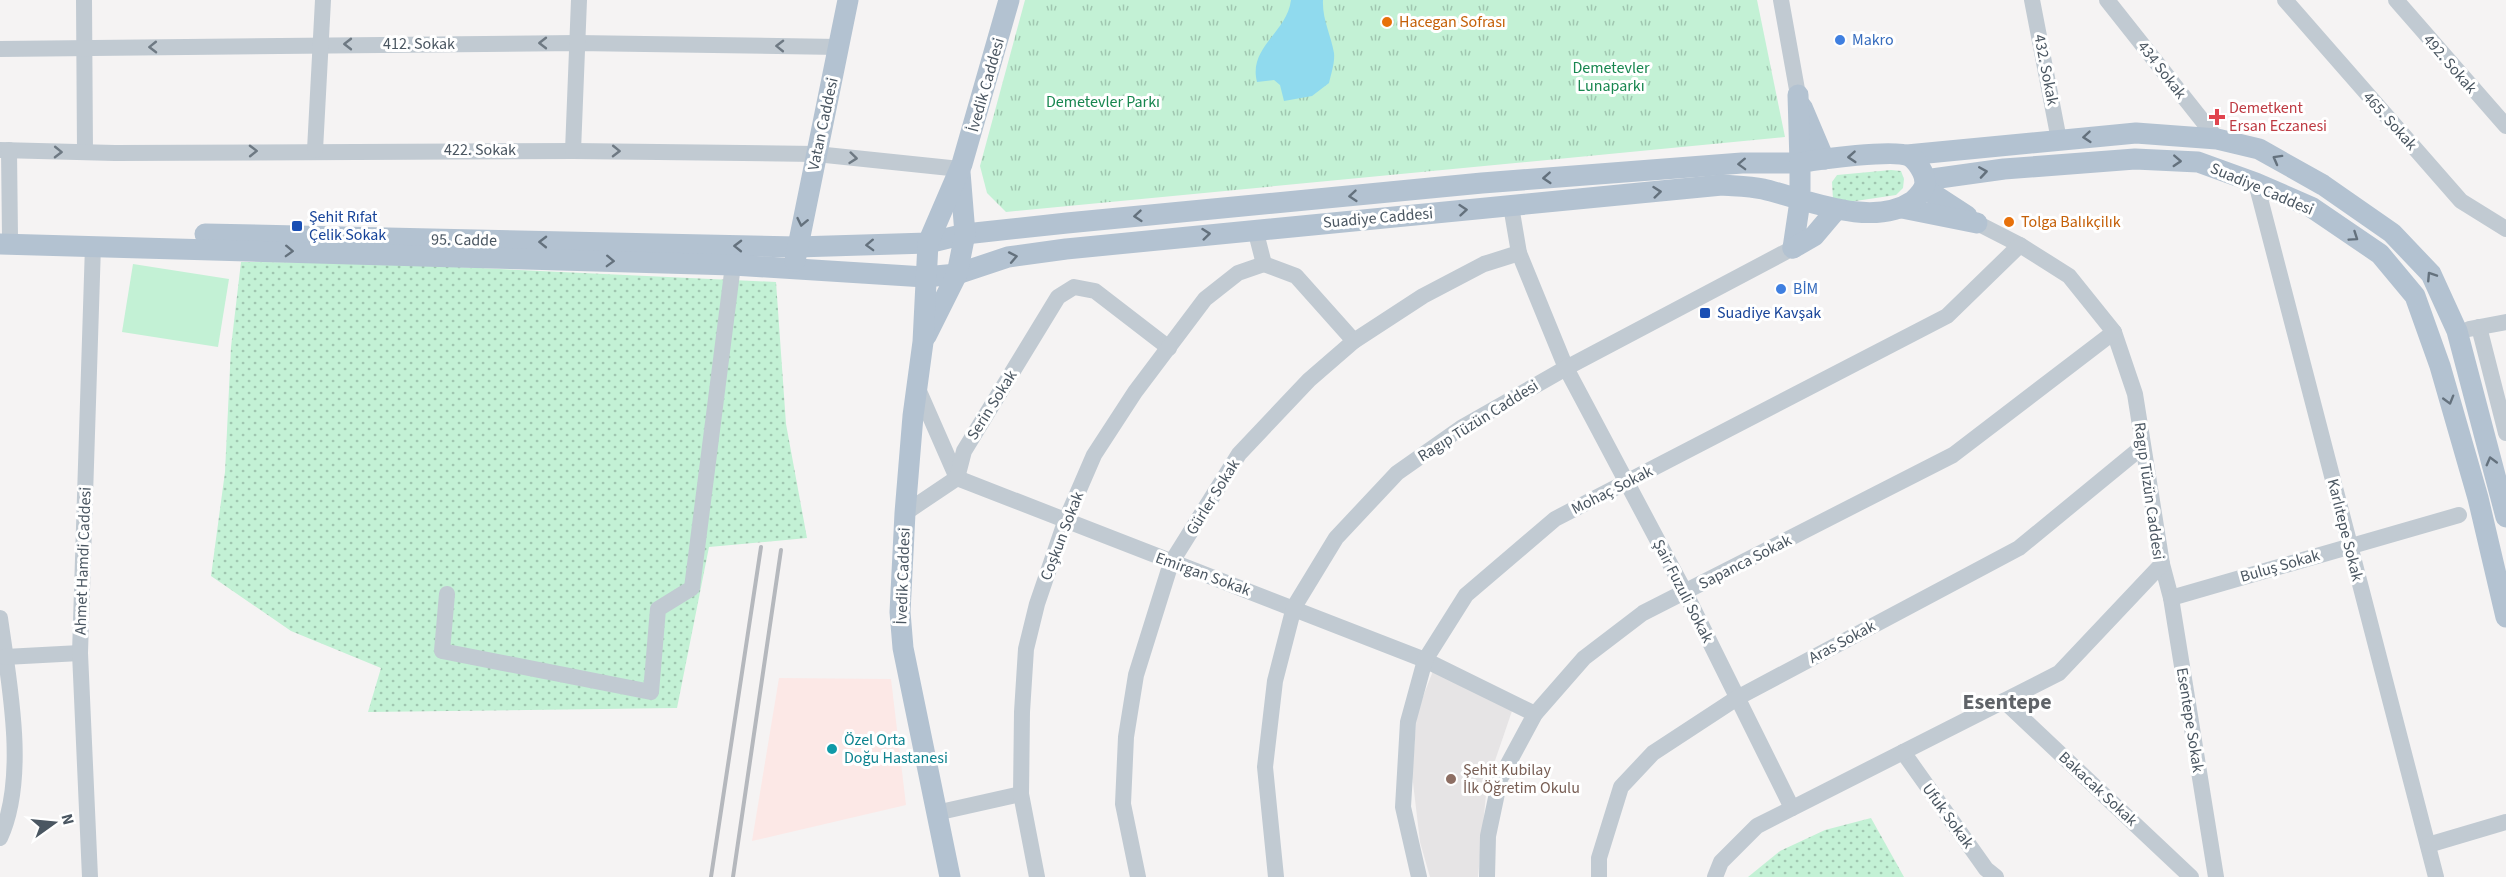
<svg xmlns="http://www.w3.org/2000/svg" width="2506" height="877" viewBox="0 0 2506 877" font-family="'Source Sans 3',sans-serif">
<defs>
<pattern id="grass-dots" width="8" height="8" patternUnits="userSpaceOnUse" patternTransform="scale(1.5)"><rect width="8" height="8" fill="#c3f1d5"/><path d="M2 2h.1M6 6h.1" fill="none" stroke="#a0c6b0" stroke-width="1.8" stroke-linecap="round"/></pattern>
<pattern id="park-tufts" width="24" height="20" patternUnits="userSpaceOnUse" patternTransform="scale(1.5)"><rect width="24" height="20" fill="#c3f1d5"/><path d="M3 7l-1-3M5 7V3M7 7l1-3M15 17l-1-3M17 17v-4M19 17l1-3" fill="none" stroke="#a0c6b0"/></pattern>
</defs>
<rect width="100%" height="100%" fill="#f5f3f3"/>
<polygon fill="#e6e4e5" points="1433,671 1512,711 1487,784 1478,877 1430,877 1420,842 1412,774 1417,712"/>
<polygon fill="#fce8e6" points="779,678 891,679 906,805 752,841"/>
<g fill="url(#grass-dots)">
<polygon points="1891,170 1901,171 1904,179 1903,188 1896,195 1842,203 1833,199 1832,182 1837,175"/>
<polygon points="241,262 371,263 776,282 786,424 807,538 709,547 677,708 368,712 381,668 291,631 211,576 225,472 231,347"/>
<polygon points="1871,818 1904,877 1748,877 1780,851 1825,830"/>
</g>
<polygon fill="url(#park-tufts)" points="1025,0 1757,0 1785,137 1006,212 987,193 980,166"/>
<polygon fill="#c3f1d5" points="133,264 229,279 218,347 122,332"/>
<path fill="#90daee" d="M1291 0H1323C1322 19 1331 35 1334 53 1335 63 1331 74 1329 83L1312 96 1284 101 1280 85 1274 80 1257 82C1248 47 1287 33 1291 0Z"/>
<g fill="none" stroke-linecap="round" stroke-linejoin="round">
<g stroke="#c1cad2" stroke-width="16">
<polyline points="84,0 85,152"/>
<polyline points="1781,0 1798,95"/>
<polyline points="2032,0 2059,140"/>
<polyline points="2107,0 2217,139"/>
<polyline points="2285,0 2461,201 2506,229"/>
<polyline points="2396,0 2506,126"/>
<polyline points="0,49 577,43 839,47"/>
<polyline points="0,150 115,153 573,151 816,154 960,169"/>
<polyline points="9,150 10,238"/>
<polyline points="315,150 323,0"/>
<polyline points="573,151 579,0"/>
<polyline points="2256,183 2436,877"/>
<polyline points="1511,206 1519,253 1566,368 1685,592 1792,808"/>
<polyline points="1977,223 2020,245 2069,276 2114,332 2135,394 2162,564 2171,598 2216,877"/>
<polyline points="1255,229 1264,264"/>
<polyline points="1264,264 1296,276 1354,341"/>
<polyline points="2479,327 2506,433"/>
<polyline points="2469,329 2506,322"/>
<polyline points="918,389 957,478 1425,660 1535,714"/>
<polyline points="905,513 957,478 964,451 1058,297 1074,287 1095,291 1169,348"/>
<polyline points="447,594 442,651 651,692 658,609 692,588 733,265"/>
<polyline points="2171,598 2459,515"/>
<path d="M0 618C9 683 28 777 0 838"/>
<polyline points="5,657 80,653"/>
<polyline points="2004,701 2191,877"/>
<polyline points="1903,752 1986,869 1996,877"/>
<polyline points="936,813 1021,794"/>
<polyline points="2428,845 2506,822"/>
<polyline points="90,877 80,653 93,245"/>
<polyline points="1037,877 1021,794 1022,712 1026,649 1037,604 1065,522 1094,455 1135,392 1205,299 1238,273 1264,264"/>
<polyline points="1138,877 1123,804 1126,737 1136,675 1171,563 1239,454 1309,380 1354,341 1423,296 1484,264 1519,253"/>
<polyline points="1276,877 1265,767 1275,681 1294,607 1336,538 1397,473 1461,428 1566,368 1793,248"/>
<polyline points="1419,877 1403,807 1408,722 1425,660 1466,595 1555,519 1947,316 2020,245"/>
<polyline points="1487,877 1488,836 1500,779 1535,714 1584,658 1643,613 1953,455 2114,332"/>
<polyline points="1599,877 1599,858 1621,787 1653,753 1737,698 2019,548 2142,447"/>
<polyline points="1715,877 1721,862 1757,826 2059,673 2162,564"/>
</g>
<g stroke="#b3c2d1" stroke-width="21">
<polyline points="1802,107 1824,159"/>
<polyline points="1907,155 2136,133 2217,139 2259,149 2323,185 2392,233 2431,274 2457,331 2506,517"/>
<polyline points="1925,180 2004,169 2135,159 2198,162 2256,183 2311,207 2380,254 2415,296 2440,366 2478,498 2506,617"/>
<polyline points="1924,188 1967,216"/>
<polyline points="1902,208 1977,223"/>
<polyline points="205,234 797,247 928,243 965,234 1067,223 1482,183 1742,163 1800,163 1798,95"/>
<path d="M0 244 733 265 925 277 957 274 1008 257 1066 249 1722 185C1735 186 1750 186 1763 189 1805 199 1872 229 1913 201 1918 196 1925 190 1925 182 1925 174 1917 160 1909 156 1894 149 1820 159 1800 163V201L1793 248"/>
<polyline points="1793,248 1814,236 1836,210"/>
<polyline points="795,261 848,0"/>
<polyline points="926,336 957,274 965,234 960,172"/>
<polyline points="950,877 903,648 900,612 905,513 913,416 923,342 928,243 962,164 1009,0"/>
</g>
<g stroke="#b5b8bd" stroke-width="4">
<polyline points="711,877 761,547"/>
<polyline points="733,877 781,550"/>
</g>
</g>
<defs><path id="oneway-chevron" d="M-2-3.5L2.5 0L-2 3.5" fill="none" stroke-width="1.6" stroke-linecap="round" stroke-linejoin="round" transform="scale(1.5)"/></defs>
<g stroke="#6e7983">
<use href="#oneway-chevron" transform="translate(543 43) rotate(180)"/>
<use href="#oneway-chevron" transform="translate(348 44) rotate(180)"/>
<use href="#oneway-chevron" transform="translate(780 46) rotate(-179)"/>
<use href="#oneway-chevron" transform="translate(153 47) rotate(179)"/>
<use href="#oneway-chevron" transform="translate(253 151) rotate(-1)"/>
<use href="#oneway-chevron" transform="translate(616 151) rotate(1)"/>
<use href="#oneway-chevron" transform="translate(58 152) rotate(1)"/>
<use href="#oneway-chevron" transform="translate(853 158) rotate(6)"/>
</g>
<g stroke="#64717d">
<use href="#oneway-chevron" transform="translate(2087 137) rotate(175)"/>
<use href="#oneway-chevron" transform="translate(1852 157) rotate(176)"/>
<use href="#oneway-chevron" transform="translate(2277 159) rotate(-151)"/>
<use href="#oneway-chevron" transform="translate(2177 161) rotate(3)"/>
<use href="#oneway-chevron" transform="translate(1742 164) rotate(178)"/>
<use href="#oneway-chevron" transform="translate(1983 172) rotate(-9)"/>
<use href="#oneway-chevron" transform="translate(1547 178) rotate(176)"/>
<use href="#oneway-chevron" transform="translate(1657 192) rotate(-6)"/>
<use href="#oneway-chevron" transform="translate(1353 196) rotate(175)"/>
<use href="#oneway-chevron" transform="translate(1463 210) rotate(-5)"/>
<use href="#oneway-chevron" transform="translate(1138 216) rotate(175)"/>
<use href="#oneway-chevron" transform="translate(802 222) rotate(102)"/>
<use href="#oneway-chevron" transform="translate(1206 234) rotate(-6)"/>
<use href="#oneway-chevron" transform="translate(2354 237) rotate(34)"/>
<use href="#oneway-chevron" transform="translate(543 242) rotate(-179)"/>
<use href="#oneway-chevron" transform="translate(870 245) rotate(178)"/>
<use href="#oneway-chevron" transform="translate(738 246) rotate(-179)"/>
<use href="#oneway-chevron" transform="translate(289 251) rotate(2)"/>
<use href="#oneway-chevron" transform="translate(1013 257) rotate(-11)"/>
<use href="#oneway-chevron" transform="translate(610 261) rotate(2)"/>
<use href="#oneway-chevron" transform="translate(2431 276) rotate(-123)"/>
<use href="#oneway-chevron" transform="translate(2449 400) rotate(74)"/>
<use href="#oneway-chevron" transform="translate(2491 461) rotate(-105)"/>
</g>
<g fill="#e8710a" stroke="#fff" stroke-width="2">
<circle cx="1387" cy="22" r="6"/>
<circle cx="2009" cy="222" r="6"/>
</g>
<g fill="#3f7fe0" stroke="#fff" stroke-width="2">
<circle cx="1840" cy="40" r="6"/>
<circle cx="1781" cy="289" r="6"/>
</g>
<path fill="#e0444e" stroke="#fff" stroke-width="2" d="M2214 108h6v6h6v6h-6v6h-6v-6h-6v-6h6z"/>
<g fill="#1a4fb4" stroke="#fff" stroke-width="2">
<rect x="291" y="220" width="12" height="12" rx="3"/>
<rect x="1699" y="307" width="12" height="12" rx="3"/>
</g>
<circle fill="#0f9aa8" stroke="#fff" stroke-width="2" cx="832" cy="749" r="6"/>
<circle fill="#8d6e63" stroke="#fff" stroke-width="2" cx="1451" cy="779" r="6"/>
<g text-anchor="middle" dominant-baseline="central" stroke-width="6" stroke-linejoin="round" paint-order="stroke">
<g font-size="16" fill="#c56008" stroke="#fff" text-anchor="start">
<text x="1399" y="22">Hacegan Sofrası</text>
<text x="2021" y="222">Tolga Balıkçilık</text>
</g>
<g font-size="16" fill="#366cbe" stroke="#fff" text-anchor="start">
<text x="1852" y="40">Makro</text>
<text x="1793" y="289">BİM</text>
</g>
<g font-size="16" fill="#4a5661" stroke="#fff">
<text x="419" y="44">412. Sokak</text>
<text transform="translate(2450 64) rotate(49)">492. Sokak</text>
<text transform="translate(2046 70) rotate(79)">432. Sokak</text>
<text transform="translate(2162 70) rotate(52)">434 Sokak</text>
<text transform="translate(986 85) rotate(-74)">İvedik Caddesi</text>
<text transform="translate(2390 121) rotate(48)">465. Sokak</text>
<text transform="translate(823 124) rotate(-78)">Vatan Caddesi</text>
<text x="480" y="150">422. Sokak</text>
<text transform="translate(2262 189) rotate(23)">Suadiye Caddesi</text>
<text transform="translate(1378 218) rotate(-5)">Suadiye Caddesi</text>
<text transform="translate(464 240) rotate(1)">95. Cadde</text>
<text transform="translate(992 405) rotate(-58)">Serin Sokak</text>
<text transform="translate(1478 421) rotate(-32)">Ragıp Tüzün Caddesi</text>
<text transform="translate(1612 490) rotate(-27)">Mohaç Sokak</text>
<text transform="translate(2149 491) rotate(82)">Ragıp Tüzün Caddesi</text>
<text transform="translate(1213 497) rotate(-58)">Gürler Sokak</text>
<text transform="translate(2345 530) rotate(76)">Karlıtepe Sokak</text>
<text transform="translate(1062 536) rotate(-69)">Coşkun Sokak</text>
<text transform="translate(83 561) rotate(-88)">Ahmet Hamdi Caddesi</text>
<text transform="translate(1745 562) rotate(-27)">Sapanca Sokak</text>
<text transform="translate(2280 566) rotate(-16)">Buluş Sokak</text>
<text transform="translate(1203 574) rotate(20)">Emirgan Sokak</text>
<text transform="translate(903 576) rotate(-88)">İvedik Caddesi</text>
<text transform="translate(1683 591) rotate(63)">Şair Fuzuli Sokak</text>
<text transform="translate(1842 642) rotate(-28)">Aras Sokak</text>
<text transform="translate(2190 720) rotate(81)">Esentepe Sokak</text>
<text transform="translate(2098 789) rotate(43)">Bakacak Sokak</text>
<text transform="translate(1948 816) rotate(54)">Ufuk Sokak</text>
</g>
<g font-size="16" fill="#17864f" stroke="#fff">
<text x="1611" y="68">Demetevler<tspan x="1611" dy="18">Lunaparkı</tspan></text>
<text x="1103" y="102">Demetevler Parkı</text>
</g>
<g font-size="16" fill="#be3a42" stroke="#fff" text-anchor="start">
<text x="2229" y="108">Demetkent<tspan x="2229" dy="18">Ersan Eczanesi</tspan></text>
</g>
<g font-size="16" fill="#164399" stroke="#fff" text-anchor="start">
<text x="309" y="217">Şehit Rıfat<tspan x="309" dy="18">Çelik Sokak</tspan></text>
<text x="1717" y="313">Suadiye Kavşak</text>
</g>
<g font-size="16" fill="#0d838f" stroke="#fff" text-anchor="start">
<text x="844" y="740">Özel Orta<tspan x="844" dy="18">Doğu Hastanesi</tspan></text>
</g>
<g font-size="16" fill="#785e54" stroke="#fff" text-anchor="start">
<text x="1463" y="770">Şehit Kubilay<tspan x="1463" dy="18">İlk Öğretim Okulu</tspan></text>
</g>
<g font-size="22" font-weight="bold" fill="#5f6368" stroke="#fff">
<text x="2007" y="702">Esentepe</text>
</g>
</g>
<g transform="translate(54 823) rotate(75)" stroke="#ffffff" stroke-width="4.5" paint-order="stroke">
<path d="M0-4.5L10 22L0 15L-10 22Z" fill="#4a5661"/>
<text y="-9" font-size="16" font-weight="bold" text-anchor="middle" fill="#4a5661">N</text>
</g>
</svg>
